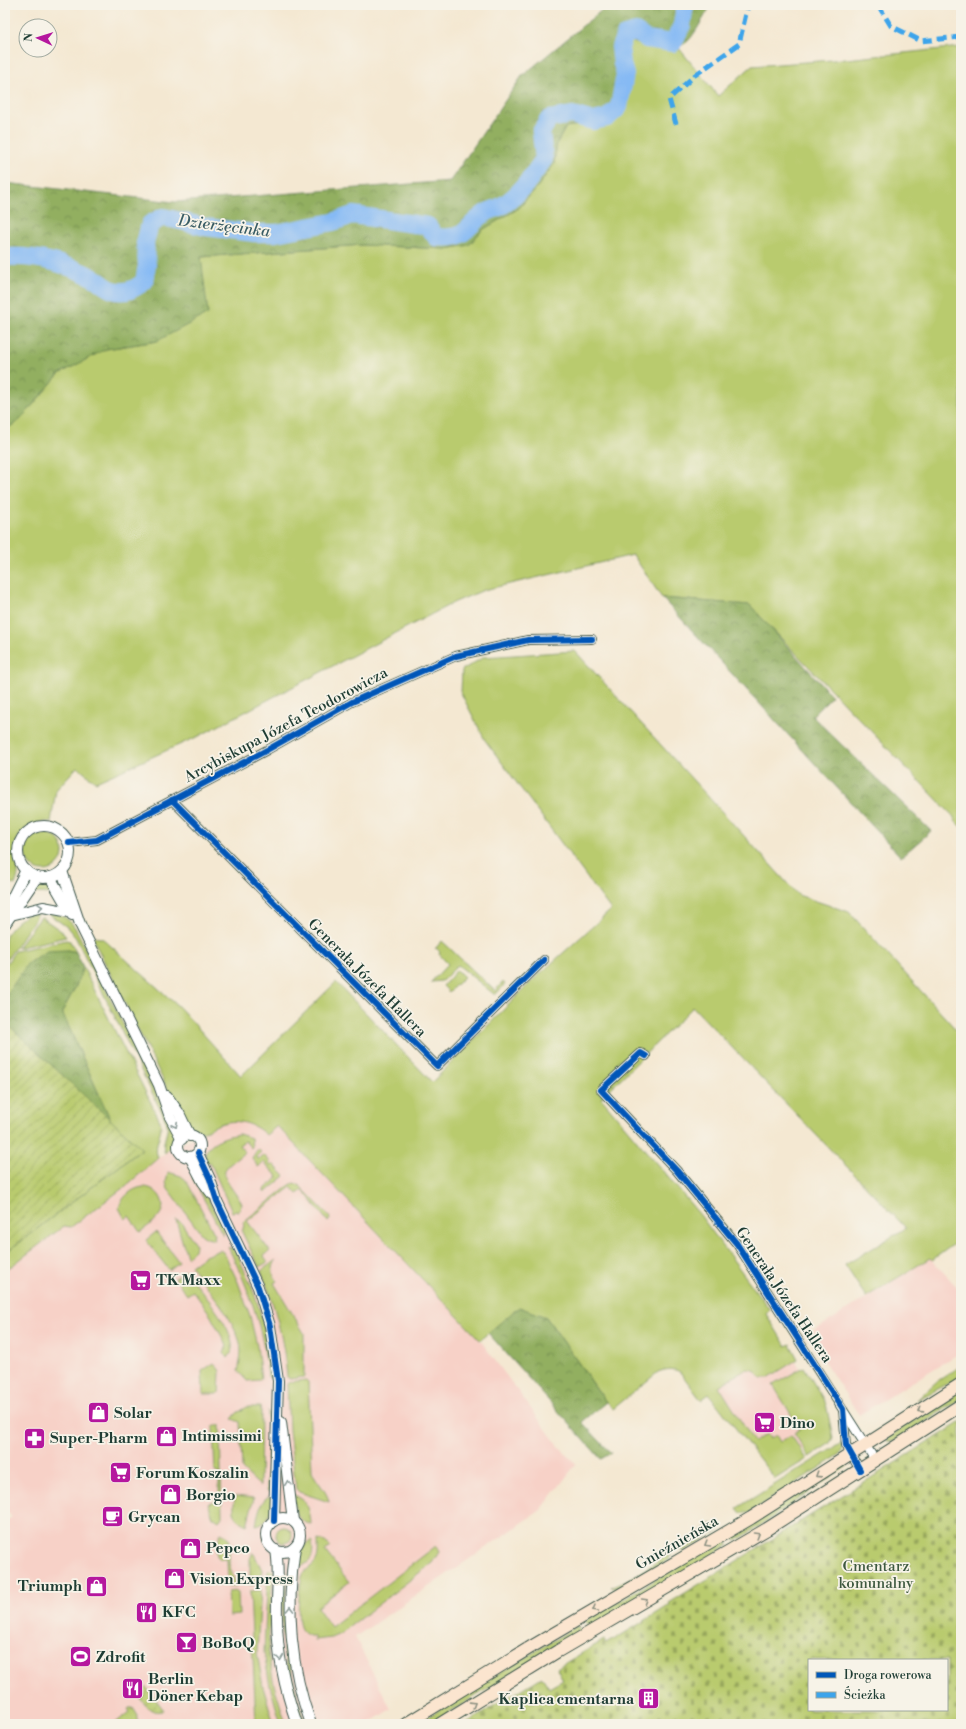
<svg xmlns="http://www.w3.org/2000/svg" width="966" height="1729" viewBox="0 0 966 1729" font-family="'Libre Bodoni',serif">
<defs>
<pattern id="forest-crowns" width="20" height="18" patternUnits="userSpaceOnUse"><rect width="20" height="18" fill="#92af61"/><path d="M2 6a3 3 0 1 1 6 0M12 15a3 3 0 1 1 6 0" fill="none" stroke="#779051"/></pattern>
<pattern id="cemetery-stones" width="16" height="16" patternUnits="userSpaceOnUse"><rect width="16" height="16" fill="#b9cb6e"/><path d="M2 7V4a2 2 0 0 1 4 0v3zM10 15v-3a2 2 0 0 1 4 0v3z" fill="#96a65b"/></pattern>
<pattern id="garden-furrows" width="10" height="10" patternUnits="userSpaceOnUse"><rect width="10" height="10" fill="#b9cb6e"/><path d="M-1 1l2-2M0 10L10 0M9 11l2-2" fill="none" stroke="#96a65b"/></pattern>
</defs>
<rect width="100%" height="100%" fill="#f7f3e8"/>
<filter id="ink" filterUnits="userSpaceOnUse"><feTurbulence type="fractalNoise" baseFrequency=".025" numOctaves="2"/><feDisplacementMap in="SourceGraphic" scale="8" xChannelSelector="R" yChannelSelector="G"/><feConvolveMatrix kernelMatrix="1 2 1 2 8 2 1 2 1" color-interpolation-filters="sRGB"/></filter>
<filter id="wash" filterUnits="userSpaceOnUse"><feTurbulence type="fractalNoise" baseFrequency=".012" numOctaves="4" result="noise"/><feDisplacementMap in="SourceGraphic" scale="16" xChannelSelector="R" yChannelSelector="G"/><feGaussianBlur stdDeviation="0.9" result="paint"/><feColorMatrix in="noise" values="0 0 0 0 0 0 0 0 0 0 0 0 0 0 0 0 0 1.4 0 .05"/><feComposite in="paint" operator="in"/></filter>
<g filter="url(#wash)">
<rect width="100%" height="100%" fill="#f4e8d2"/>
<g fill="#f7d1c7">
<polygon points="233,1121 245,1123 257,1127 266,1135 277,1126 480,1340 557,1444 576,1464 541,1510 355,1637 391,1709 367,1724 5,1724 5,1522 12,1517 5,1509 5,1253 140,1174 147,1166 171,1149 221,1124"/>
<polygon points="930,1258 961,1291 961,1352 859,1415 807,1335"/>
<polygon points="787,1347 826,1409 819,1439 769,1471 705,1389"/>
</g>
<g fill="#b9cb6e" stroke="#6c8451">
<path d="M631 41C647 47 661 48 678 47L718 96 752 66 846 59 961 47V827L956 822 953 816 749 605 662 598 633 555 484 590 455 602 199 736 96 782 77 767 56 790 51 822C32 820 15 832 15 852 15 868 22 867 15 885L5 881V430L20 420 59 374 106 349 157 341 201 257 362 245 446 249 469 245 482 230 519 208 554 164 557 143 566 126 584 124 598 125 632 73 627 61 626 44Z"/>
<path d="M575 651 798 895 849 912 961 1035V1239L932 1260 930 1258 866 1297 845 1265 906 1228 693 1007 601 1098 700 1215 770 1310 766 1314 786 1346 790 1344 798 1359 768 1378H761L754 1370 747 1369 719 1386 754 1442 767 1434 770 1439 776 1435 780 1442 791 1435 807 1459 775 1479 709 1394 701 1400 680 1372C673 1368 666 1369 658 1372L613 1409 606 1402 546 1317 488 1333 480 1340 277 1126 266 1135C254 1123 236 1118 220 1124 209 1128 202 1136 191 1129L168 1090 92 937 102 938 179 1007 241 1076 336 982 432 1082 533 980 611 910 485 740 461 693 462 670 484 657Z"/>
<circle cx="44" cy="852" r="19"/>
<polygon points="43,882 50,887 55,894 30,893 34,886"/>
<path d="M36 911V918L5 962C5 955 4 947 5 940 7 927 25 915 36 911Z"/>
<path d="M46 912C60 913 68 917 76 929L160 1099 176 1136 173 1145 165 1153C160 1144 169 1134 167 1123L76 938 67 927Z"/>
<polygon points="41,917 64,933 66,937 17,948"/>
<polygon points="66,940 70,941 76,952 67,950 5,997 5,966 15,951"/>
<polygon points="442,941 495,991 503,982 505,984 495,995 458,965 442,981 431,982 448,964 439,954 440,952 436,948 435,949"/>
<path d="M83 967 160 1121C164 1134 152 1144 158 1158L127 1185 71 1227 64 1226 5 1271V1253L141 1150 111 1121 62 1012 76 986Z"/>
<polygon points="457,970 464,977 449,992 443,986"/>
<path d="M239 1134 251 1138 252 1147 251 1148 245 1141 239 1145 245 1152C239 1157 232 1162 227 1167 218 1177 238 1194 242 1204L238 1213 237 1211 232 1212 210 1162 206 1163C199 1144 225 1136 239 1134Z"/>
<polygon points="257,1150 259,1150 261,1152 256,1157 258,1159 264,1155 270,1162 269,1163 271,1166 273,1164 285,1176 266,1192 264,1192 264,1190 278,1177 264,1162 258,1167 252,1158"/>
<polygon points="168,1172 181,1176 186,1180 215,1235 214,1237 215,1240 207,1238 202,1235 168,1189 166,1182"/>
<polygon points="196,1175 224,1229 223,1235 192,1177"/>
<polygon points="294,1183 299,1185 329,1216 330,1219 328,1222 303,1190 297,1194 291,1187 247,1221 270,1251 264,1256 268,1262 259,1267 242,1232 244,1225 243,1222 290,1185"/>
<path d="M143 1187C150 1187 155 1190 159 1195 171 1212 152 1223 140 1232L129 1216 125 1219 119 1208C121 1198 132 1188 143 1187Z"/>
<polygon points="176,1220 181,1222 196,1245 195,1250 187,1257"/>
<polygon points="156,1232 179,1262 169,1270 146,1240"/>
<path d="M228 1247C237 1249 239 1258 242 1265 260 1302 269 1339 272 1379L268 1377C263 1328 250 1290 228 1247Z"/>
<path d="M220 1250 224 1253 238 1282 250 1316 257 1346 261 1379 260 1380 247 1381 238 1371C240 1362 242 1352 240 1343 233 1316 207 1288 191 1266L205 1256Z"/>
<path d="M276 1260C272 1268 271 1273 277 1281L274 1283 304 1333V1377L290 1379 287 1377C284 1340 275 1305 261 1271Z"/>
<path d="M185 1270C199 1288 229 1322 232 1343 233 1348 231 1354 228 1358L224 1352 227 1346 208 1311 193 1291 187 1295 175 1278Z"/>
<polygon points="214,1363 220,1371 219,1393 217,1394 203,1394 202,1371"/>
<polygon points="961,1366 961,1377 917,1400 936,1382"/>
<polygon points="804,1367 826,1404 833,1438 829,1444 809,1457 794,1433 800,1429 773,1385"/>
<path d="M306 1380 308 1382 312 1471C316 1482 327 1490 329 1502L299 1492 296 1489 289 1430 287 1384 289 1382Z"/>
<polygon points="961,1390 961,1399 893,1442 887,1441 887,1438"/>
<polygon points="247,1407 260,1407 261,1412 260,1486 242,1469 240,1422 232,1419 237,1413"/>
<polygon points="268,1411 272,1419 272,1491 267,1491"/>
<polygon points="215,1425 220,1425 222,1517 219,1521 213,1517 208,1503 219,1500 219,1473 215,1472 213,1428"/>
<polygon points="843,1442 843,1448 839,1455 749,1513 741,1513 737,1508"/>
<path d="M846 1464 847 1466C809 1490 774 1518 736 1541L732 1535Z"/>
<path d="M293 1495C308 1499 310 1511 311 1524 295 1522 295 1508 293 1495Z"/>
<path d="M235 1496 254 1498 247 1525C232 1519 233 1510 235 1496Z"/>
<path d="M267 1497H272C271 1509 271 1522 256 1525 258 1515 259 1504 267 1497Z"/>
<polygon points="710,1524 715,1524 719,1530 684,1551 677,1549 690,1541"/>
<circle cx="284" cy="1535" r="8"/>
<polygon points="221,1533 227,1536 230,1541 229,1564 236,1586 228,1586 227,1559 220,1559 217,1556 216,1544"/>
<polygon points="725,1539 729,1545 589,1627 585,1621"/>
<path d="M318 1540 325 1542 331 1547 325 1551 349 1582 317 1607 331 1627 436 1546 439 1552 432 1563 340 1634 331 1638 314 1640V1637C309 1636 304 1634 301 1629 296 1621 299 1587 302 1577 304 1569 312 1568 316 1561 319 1555 318 1547 318 1540Z"/>
<path d="M312 1541C314 1553 313 1565 298 1566 299 1555 300 1545 312 1541Z"/>
<polygon points="253,1552 262,1570 261,1584 250,1585 250,1559"/>
<polygon points="671,1553 669,1560 620,1589 611,1587 631,1578"/>
<polygon points="270,1570 273,1571 268,1652 274,1685 286,1724 281,1724 270,1686 264,1652 268,1571"/>
<path d="M283 1571 287 1572C283 1624 287 1674 306 1724H302C290 1690 282 1654 282 1618 282 1602 284 1587 283 1571Z"/>
<polygon points="261,1590 257,1652 263,1687 274,1724 256,1724 250,1591"/>
<polygon points="235,1591 238,1593 239,1615 229,1616 228,1592"/>
<polygon points="577,1626 581,1632 430,1724 416,1724"/>
<polygon points="129,1708 133,1708 138,1716 137,1722 132,1724 114,1724 130,1712 128,1709"/>
</g>
<g fill="url(#forest-crowns)" stroke="#58764a">
<path d="M608 5H714L711 6C704 16 696 33 688 41 673 54 648 48 631 41L626 44 627 61 632 73 631 87 623 113 614 123C598 125 583 124 566 127L557 143 554 164 538 186 519 208 482 230 469 245 446 249 362 245 201 257 208 314 157 341 106 349 59 374 20 420 5 430V183L175 202 450 181 522 76Z"/>
<polygon points="662,598 750,605 832,696 812,716 931,831 901,857"/>
<polygon points="67,950 76,952 83,967 76,986 62,1012 111,1121 5,1022 5,997 28,963 47,951"/>
<polygon points="519,1307 546,1317 606,1402 582,1422 611,1453 601,1459 488,1333"/>
</g>
<path fill="url(#cemetery-stones)" stroke="#6c8451" fill-rule="evenodd" d="M961 1422V1724H465L542 1677 549 1688 563 1680 557 1668 604 1640 607 1644 670 1605 669 1603ZM809 1660H947V1710H809Z"/>
<g fill="url(#garden-furrows)" stroke="#6c8451">
<polygon points="5,1022 142,1149 5,1253"/>
<path d="M146 1687 164 1710C151 1716 144 1703 137 1694Z"/>
</g>
<g fill="none" stroke-linecap="round" stroke-linejoin="round">
<path stroke="#86baf4" stroke-width="18" d="M5 257C36 255 67 264 94 278 100 281 106 288 113 290 126 294 134 289 144 282L147 265 145 243 150 224 163 217 206 227 254 233H276L333 222 353 215 428 226 436 237C467 240 463 229 484 214 489 210 497 209 503 205 521 194 532 176 544 159L541 132 549 119 572 115 593 121 607 118 619 107 625 74 622 64 620 47 625 35 636 32 646 39 673 43 682 25 685 5"/>
</g>
</g>
<g filter="url(#ink)">
<g fill="none" stroke-linecap="round" stroke-linejoin="round">
<defs>
<g id="minor">
<polyline points="172,800 437,1066 544,960"/>
<polyline points="69,843 97,840 267,750 352,702 456,656 528,640 592,639"/>
<polyline points="646,1056 641,1053 601,1090 677,1171 737,1244 875,1460"/>
<polyline points="843,1410 846,1445 860,1470"/>
</g>
<g id="tertiary">
<circle cx="44" cy="852" r="26"/>
<polyline points="62,871 80,924 159,1085 170,1117 182,1139"/>
<polyline points="50,877 72,915"/>
<polyline points="5,912 26,870"/>
<polyline points="11,915 43,907 70,912"/>
<polyline points="5,924 37,877"/>
<polyline points="167,1096 179,1113 190,1136"/>
<circle cx="189" cy="1146" r="11"/>
<polyline points="198,1153 210,1179 217,1201 258,1287 270,1326 278,1381 274,1521"/>
<polyline points="190,1157 203,1182 212,1194"/>
<polyline points="281,1422 293,1521"/>
<circle cx="283" cy="1535" r="17"/>
<path d="M295 1547C286 1607 290 1667 311 1724"/>
<path d="M276 1550C280 1572 276 1595 277 1618 277 1654 285 1690 297 1724"/>
</g>
<g id="secondary">
<polyline points="406,1724 531,1647 751,1518 961,1384"/>
<polyline points="440,1724 558,1651 767,1529 961,1405"/>
</g>
</defs>
<use href="#minor" stroke="#3f574c" stroke-width="10"/>
<use href="#tertiary" stroke="#3f574c" stroke-width="12"/>
<use href="#secondary" stroke="#3f574c" stroke-width="14"/>
<use href="#minor" stroke="#fff" stroke-width="8"/>
<use href="#tertiary" stroke="#fff" stroke-width="10"/>
<use href="#secondary" stroke="#fbe5cf" stroke-width="12"/>
<g stroke="#3da4eb" stroke-width="5" stroke-dasharray="10 5" stroke-linecap="butt">
<polyline points="878,5 891,26 921,41 961,37"/>
<polyline points="676,124 669,99 695,75 739,44 748,5"/>
</g>
<defs>
<g id="cycleway">
<polyline points="172,800 437,1066 544,960"/>
<polyline points="69,843 97,840 267,750 352,702 456,656 528,640 592,639"/>
<polyline points="646,1056 641,1053 601,1090 677,1171 737,1244 843,1409 846,1445 860,1470"/>
<polyline points="198,1153 210,1179 217,1201 258,1287 270,1326 278,1381 274,1521"/>
</g>
</defs>
<use href="#cycleway" stroke="#f7f3e8" stroke-width="8"/>
<use href="#cycleway" stroke="#0057b8" stroke-width="6"/>
</g>
<defs><path id="oneway-chevron" d="M-2-3.5L2.5 0L-2 3.5" fill="none" stroke-width="1.6" stroke-linecap="round" stroke-linejoin="round"/></defs>
<g stroke="#8f9e9a">
<use href="#oneway-chevron" transform="translate(40 907) rotate(-5)"/>
<use href="#oneway-chevron" transform="translate(175 1125) rotate(63)"/>
<use href="#oneway-chevron" transform="translate(288 1483) rotate(-97)"/>
<use href="#oneway-chevron" transform="translate(290 1609) rotate(-89)"/>
<use href="#oneway-chevron" transform="translate(280 1658) rotate(82)"/>
</g>
<g stroke="#8d9182">
<use href="#oneway-chevron" transform="translate(920 1410) rotate(147)"/>
<use href="#oneway-chevron" transform="translate(818 1475) rotate(147)"/>
<use href="#oneway-chevron" transform="translate(757 1535) rotate(-31)"/>
<use href="#oneway-chevron" transform="translate(707 1544) rotate(149)"/>
<use href="#oneway-chevron" transform="translate(645 1601) rotate(-30)"/>
<use href="#oneway-chevron" transform="translate(595 1609) rotate(150)"/>
<use href="#oneway-chevron" transform="translate(473 1704) rotate(-32)"/>
</g>
</g>
<defs>
<symbol id="supermarket-square" viewBox="-11 -11 22 22"><rect x="-9" y="-9" width="18" height="18" rx="4" fill="#b5179e" stroke="#f7f3e8"/><path d="M-6-5.5h2.5l.6 2H6L4.5 2H-2.5L-4.4-4H-6ZM-1.5 3.2a1.3 1.3 0 1 0 .1 0ZM3 3.2a1.3 1.3 0 1 0 .1 0Z" fill="#fff"/></symbol>
<symbol id="shop-square" viewBox="-11 -11 22 22"><rect x="-9" y="-9" width="18" height="18" rx="4" fill="#b5179e" stroke="#f7f3e8"/><path d="M-5-2.5h2.3a2.7 3.5 0 0 1 5.4 0H5L5.5 6h-11ZM-1.5-2.5h3a1.5 2.3 0 0 0-3 0Z" fill="#fff"/></symbol>
<symbol id="pharmacy-square" viewBox="-11 -11 22 22"><rect x="-9" y="-9" width="18" height="18" rx="4" fill="#b5179e" stroke="#f7f3e8"/><path d="M-2-6h4v4h4v4h-4v4h-4v-4h-4v-4h4Z" fill="#fff"/></symbol>
<symbol id="cafe-square" viewBox="-11 -11 22 22"><rect x="-9" y="-9" width="18" height="18" rx="4" fill="#b5179e" stroke="#f7f3e8"/><path d="M-5.5-4.5H6V0H3Q3 3.5 0 3.5H-2.5Q-5.5 3.5-5.5 0ZM3-3.2v2h1.7v-2ZM-6 4.5H4V6H-6Z" fill="#fff"/></symbol>
<symbol id="restaurant-square" viewBox="-11 -11 22 22"><rect x="-9" y="-9" width="18" height="18" rx="4" fill="#b5179e" stroke="#f7f3e8"/><path d="M-5-6h1v4h1v-4h1v4h1v-4h1v5L-1.5 .5V6h-2V.5L-5-1ZM5-6V6H3V1.5H1.5Q1.5-4 5-6Z" fill="#fff"/></symbol>
<symbol id="bar-square" viewBox="-11 -11 22 22"><rect x="-9" y="-9" width="18" height="18" rx="4" fill="#b5179e" stroke="#f7f3e8"/><path d="M-6-5H6L.8 .8V4.5H3.5V6h-7V4.5H-.8V.8Z" fill="#fff"/></symbol>
<symbol id="stadium-square" viewBox="-11 -11 22 22"><rect x="-9" y="-9" width="18" height="18" rx="4" fill="#b5179e" stroke="#f7f3e8"/><path d="M0-5a6.5 5 0 1 0 0 10a6.5 5 0 1 0 0-10ZM-3.5-1.8h7v3.6h-7Z" fill="#fff"/></symbol>
<symbol id="building-square" viewBox="-11 -11 22 22"><rect x="-9" y="-9" width="18" height="18" rx="4" fill="#b5179e" stroke="#f7f3e8"/><path d="M-4-6H4V6H1V3H-1V6H-4ZM-2.5-4.3h1.7v1.8h-1.7ZM.8-4.3h1.7v1.8H.8ZM-2.5-1h1.7V.8h-1.7ZM.8-1h1.7V.8H.8Z" fill="#fff"/></symbol>
</defs>
<g fill-rule="evenodd">
<use href="#supermarket-square" x="128" y="1268" width="25" height="25"/>
<use href="#shop-square" x="86" y="1400" width="25" height="25"/>
<use href="#supermarket-square" x="752" y="1410" width="25" height="25"/>
<use href="#shop-square" x="154" y="1424" width="25" height="25"/>
<use href="#pharmacy-square" x="22" y="1426" width="25" height="25"/>
<use href="#supermarket-square" x="108" y="1460" width="25" height="25"/>
<use href="#shop-square" x="158" y="1482" width="25" height="25"/>
<use href="#cafe-square" x="100" y="1504" width="25" height="25"/>
<use href="#shop-square" x="178" y="1536" width="25" height="25"/>
<use href="#shop-square" x="162" y="1566" width="25" height="25"/>
<use href="#shop-square" x="84" y="1574" width="25" height="25"/>
<use href="#restaurant-square" x="134" y="1600" width="25" height="25"/>
<use href="#bar-square" x="174" y="1630" width="25" height="25"/>
<use href="#stadium-square" x="68" y="1644" width="25" height="25"/>
<use href="#restaurant-square" x="120" y="1676" width="25" height="25"/>
<use href="#building-square" x="636" y="1686" width="25" height="25"/>
</g>
<g text-anchor="middle" dominant-baseline="central" stroke-width="3.5" stroke-linejoin="round" paint-order="stroke">
<g font-size="15" fill="#1f3d34" stroke="#f7f3e8">
<text transform="translate(286 725) rotate(-28)">Arcybiskupa Józefa Teodorowicza</text>
<text transform="translate(367 978) rotate(45)">Generała Józefa Hallera</text>
<text transform="translate(784 1295) rotate(56)">Generała Józefa Hallera</text>
<text transform="translate(677 1543) rotate(-30)">Gnieźnieńska</text>
</g>
<g font-size="15" font-weight="bold" fill="#1f3d34" stroke="#f7f3e8" text-anchor="start">
<text x="156" y="1280">TK Maxx</text>
<text x="114" y="1413">Solar</text>
<text x="780" y="1423">Dino</text>
<text x="182" y="1436">Intimissimi</text>
<text x="50" y="1438">Super-Pharm</text>
<text x="136" y="1473">Forum Koszalin</text>
<text x="186" y="1495">Borgio</text>
<text x="128" y="1517">Grycan</text>
<text x="206" y="1548">Pepco</text>
<text x="190" y="1579">Vision Express</text>
<text x="82" y="1586" text-anchor="end">Triumph</text>
<text x="162" y="1612">KFC</text>
<text x="202" y="1643">BoBoQ</text>
<text x="96" y="1657">Zdrofit</text>
<text x="148" y="1679">Berlin<tspan x="148" dy="17">Döner Kebap</tspan></text>
<text x="634" y="1699" text-anchor="end">Kaplica cmentarna</text>
</g>
<g font-size="15" fill="#3e5940" stroke="#f7f3e8">
<text x="876" y="1566">Cmentarz<tspan x="876" dy="17">komunalny</tspan></text>
</g>
<g font-size="16" font-style="italic" fill="#395c64" stroke="#f7f3e8">
<text transform="translate(224 226) rotate(7)">Dzierżęcinka</text>
</g>
</g>
<rect width="966" height="1729" fill="none" stroke="#f7f3e8" stroke-width="20"/>
<rect x="808" y="1659" width="140" height="52" fill="#f7f3e8" stroke="#a1aaa0"/>
<rect x="816" y="1672" width="20" height="6" fill="#0057b8" stroke="#a1aaa0"/>
<text x="844" y="1679" font-size="12" fill="#1f3d34">Droga rowerowa</text>
<rect x="816" y="1692" width="20" height="6" fill="#3da4eb" stroke="#a1aaa0"/>
<text x="844" y="1699" font-size="12" fill="#1f3d34">Ścieżka</text>
<g transform="translate(38 38) rotate(274)"><circle r="19" fill="#f7f3e8" stroke="#a1aaa0"/>
<path d="M0-3L7 15L0 10L-7 15Z" fill="#b5179e"/>
<text y="-6" font-size="11" font-weight="bold" text-anchor="middle" fill="#1f3d34">N</text>
</g>
</svg>
